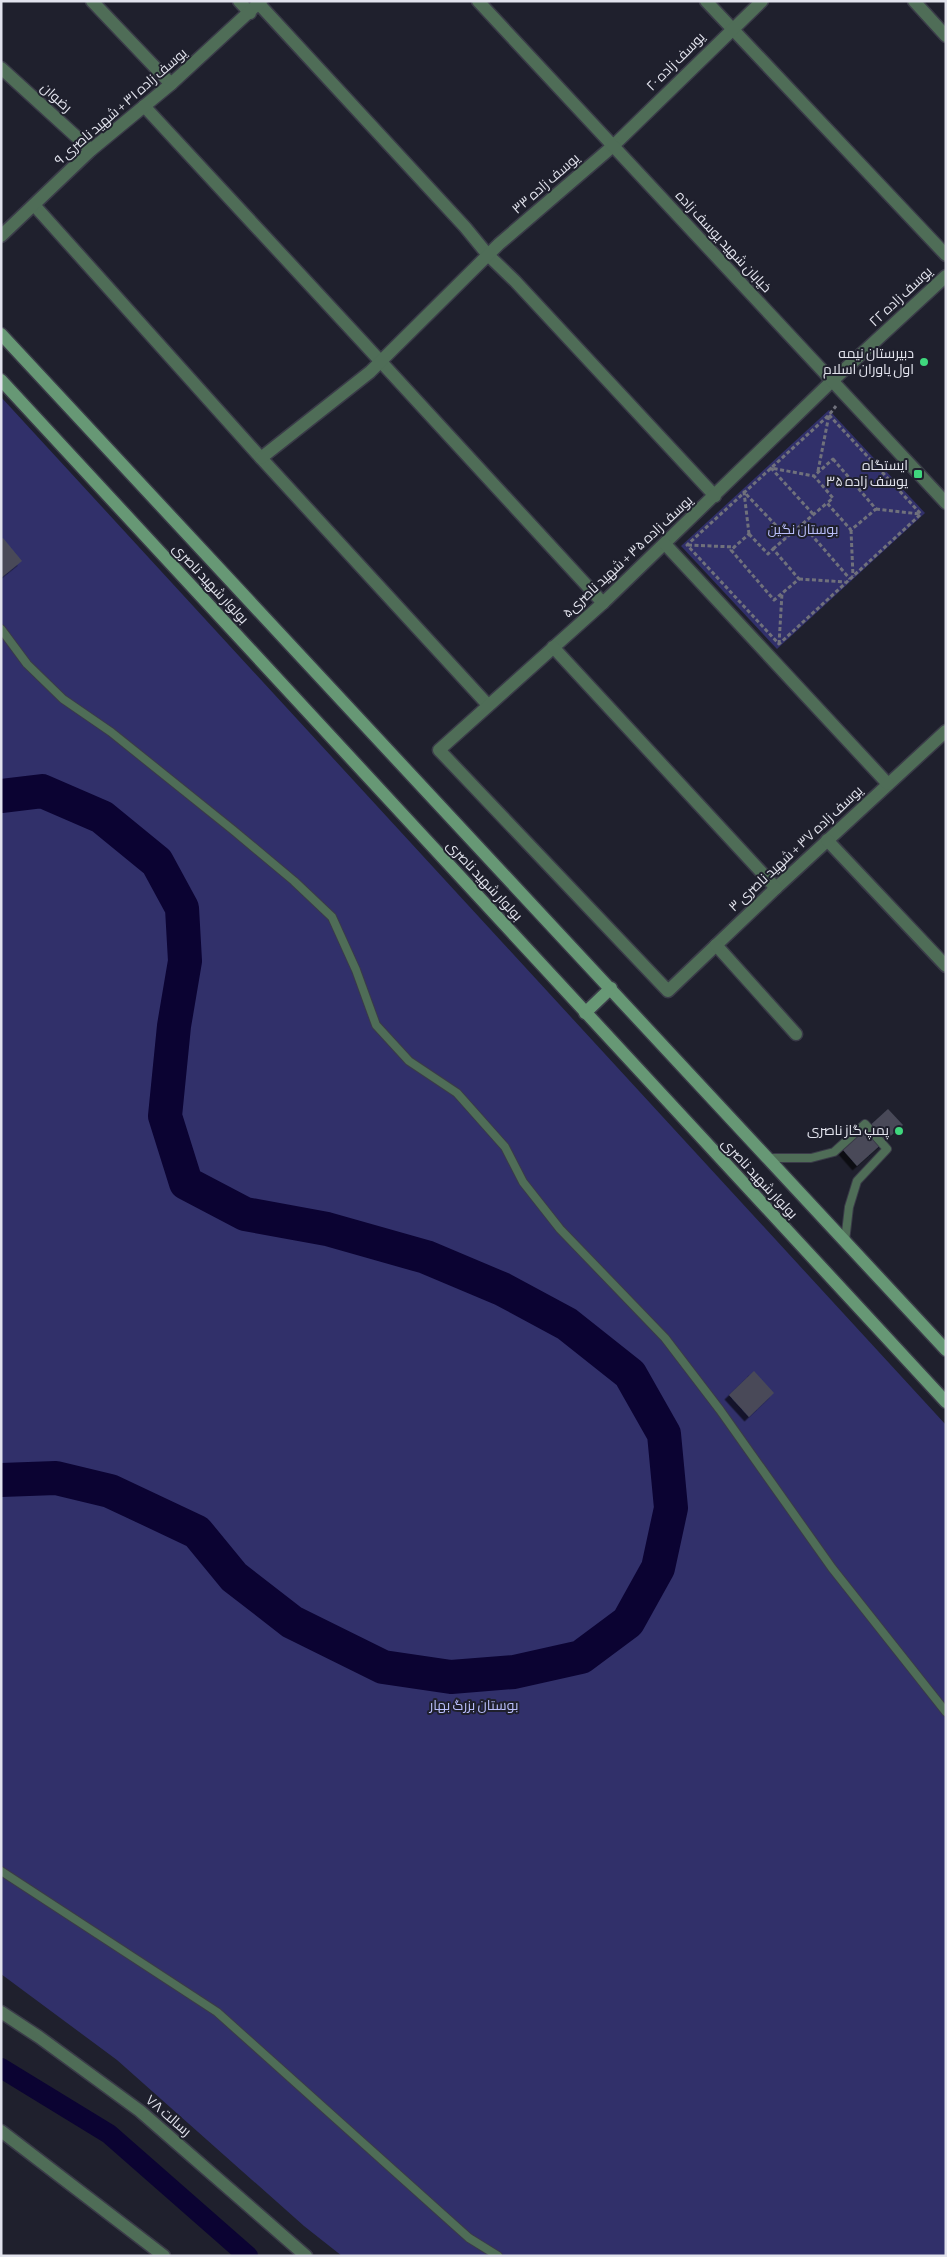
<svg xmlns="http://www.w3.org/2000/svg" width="947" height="2257" viewBox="0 0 947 2257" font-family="'Alegreya Sans',Cairo,sans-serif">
<defs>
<filter id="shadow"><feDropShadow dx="-4.5" dy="4.5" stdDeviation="0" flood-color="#0009"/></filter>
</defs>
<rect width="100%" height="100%" fill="#1f202d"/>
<g fill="#31306a">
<polygon points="1,397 946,1425 946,2256 342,2256 304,2226 117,2060 1,1974"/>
<polygon points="829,410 925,513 777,649 681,546"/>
</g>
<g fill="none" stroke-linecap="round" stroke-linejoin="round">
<polyline stroke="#0b0332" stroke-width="20" points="1,2068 109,2134 248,2256"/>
<polyline stroke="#0b0332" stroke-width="34" points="1,796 42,791 102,817 157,862 182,908 185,961 174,1026 165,1116 186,1183 245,1214 327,1229 426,1257 502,1289 567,1324 630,1374 664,1434 671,1508 658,1568 628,1622 581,1657 514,1672 451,1677 383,1667 292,1622 234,1577 197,1532 110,1491 56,1478 1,1480"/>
</g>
<g fill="#484a59" filter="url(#shadow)">
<polygon points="3,538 22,561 1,578 1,539"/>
<polygon points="888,1109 903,1125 857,1166 843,1150"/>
<polygon points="754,1371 774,1393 749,1417 729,1395"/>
</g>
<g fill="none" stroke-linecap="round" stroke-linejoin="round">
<defs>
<g id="service">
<polyline points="1,629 27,664 63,699 111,732 233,830 294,881 332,917 356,970 376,1025 409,1061 457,1093 505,1147 523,1182 560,1229 665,1338 720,1410 832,1568 946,1712"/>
<polyline points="768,1158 811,1158 834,1152 865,1124 887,1149 857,1181 849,1207 845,1241"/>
<polyline points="1,1871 217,2012 469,2238 498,2256"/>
</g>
<g id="minor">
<polyline points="92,1 171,84"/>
<polyline points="239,1 250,13"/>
<polyline points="706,1 946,255"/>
<polyline points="914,1 946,36"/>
<polyline points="259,4 465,227 488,255 515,281 715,496"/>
<path d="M144 106C298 271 450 437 603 603"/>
<polyline points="34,205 261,458 488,705"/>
<polyline points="946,276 832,381 603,603 439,750 668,991 776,888 946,731"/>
<polyline points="261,458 370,372 499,244 613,146 762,1"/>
<polyline points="665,544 888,784"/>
<polyline points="553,647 776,888"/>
<polyline points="827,840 946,966"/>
<polyline points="716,945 796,1034"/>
<polyline points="1,2131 164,2256"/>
</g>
<g id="tertiary">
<polyline points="478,1 946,503"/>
<polyline points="1,68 91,150"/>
<polyline points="1,236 91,150 171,84 261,1"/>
<polyline points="1,2012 39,2037 140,2111 306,2256"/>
</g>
<g id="secondary">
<polyline points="1,334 946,1350"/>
<polyline points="1,380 946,1402"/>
<polyline points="585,1013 611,988"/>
</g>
</defs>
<use href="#service" stroke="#3a3b48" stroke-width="10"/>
<use href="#minor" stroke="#3a3b48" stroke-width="15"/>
<use href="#tertiary" stroke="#3a3b48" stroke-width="15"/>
<use href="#secondary" stroke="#3a3b48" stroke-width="15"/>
<g stroke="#70717c" stroke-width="3" stroke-dasharray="4 2.5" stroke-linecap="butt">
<polygon points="829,415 921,514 779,644 687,545"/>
<polygon points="833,459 876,509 851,530 827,503 833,498 814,476"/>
<polyline points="818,471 829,415 836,406"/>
<polyline points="876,509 920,514"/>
<polyline points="813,514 771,468 814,476"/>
<polyline points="802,524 850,579"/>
<polyline points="851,530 853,576"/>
<polygon points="749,534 768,554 773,549 799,579 774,600 731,550"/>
<polyline points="749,534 744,492 787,537"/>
<polyline points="688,545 734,547"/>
<polyline points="773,549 827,503"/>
<polyline points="799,579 845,582"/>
<polyline points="779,644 782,593"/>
</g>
<use href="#service" stroke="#4f6d57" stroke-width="8"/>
<use href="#minor" stroke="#4f6d57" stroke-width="12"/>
<use href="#tertiary" stroke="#4f6d57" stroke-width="12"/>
<use href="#secondary" stroke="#679875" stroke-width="12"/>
</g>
<g fill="#3fd77d" stroke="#1f202d" stroke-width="2">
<circle cx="924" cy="362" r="5"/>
<rect x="913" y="469" width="10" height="10" rx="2.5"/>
<circle cx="899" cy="1131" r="5"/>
</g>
<g text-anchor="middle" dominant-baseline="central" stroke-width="4" stroke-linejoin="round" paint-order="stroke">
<g font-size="14" fill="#e2e3ed" stroke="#1f202d">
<text transform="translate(676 62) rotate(-45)">یوسف زاده ۲۰</text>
<text transform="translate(56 98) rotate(42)">رضوان</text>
<text transform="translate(121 107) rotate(-41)">یوسف زاده ۳۱ + شهید ناصری ۹</text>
<text transform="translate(546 184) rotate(-41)">یوسف زاده ۳۳</text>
<text transform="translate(723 242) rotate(47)">خیابان شهید یوسف زاده</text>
<text transform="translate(901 297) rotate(-43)">یوسف زاده ۲۲</text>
<text transform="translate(628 557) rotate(-43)">یوسف زاده ۳۵ + شهید ناصری۵</text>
<text transform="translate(210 584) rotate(47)">بولوار شهید ناصری</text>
<text transform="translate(796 849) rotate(-43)">یوسف زاده ۳۷ + شهید ناصری ۳</text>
<text transform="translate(484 881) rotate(47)">بولوار شهید ناصری</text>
<text transform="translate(759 1179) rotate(47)">بولوار شهید ناصری</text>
<text transform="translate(168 2116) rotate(41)">رسالت ۷۸</text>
</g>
<g font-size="14" fill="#e2e3ed" stroke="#1f202d" text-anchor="end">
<text x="914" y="354">دبیرستان نیمه<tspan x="914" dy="16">اول یاوران اسلام</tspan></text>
<text x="908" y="466">ایستگاه<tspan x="908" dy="16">یوسف زاده ۳۵</tspan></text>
<text x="889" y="1131">پمپ گاز ناصری</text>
</g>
<g font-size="14" fill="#babffb" stroke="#1f202d">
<text x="803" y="530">بوستان نگین</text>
<text x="474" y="1706">بوستان بزرگ بهار</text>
</g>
</g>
<rect width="947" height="2257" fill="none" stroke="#e2e3ed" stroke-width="5"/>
</svg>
